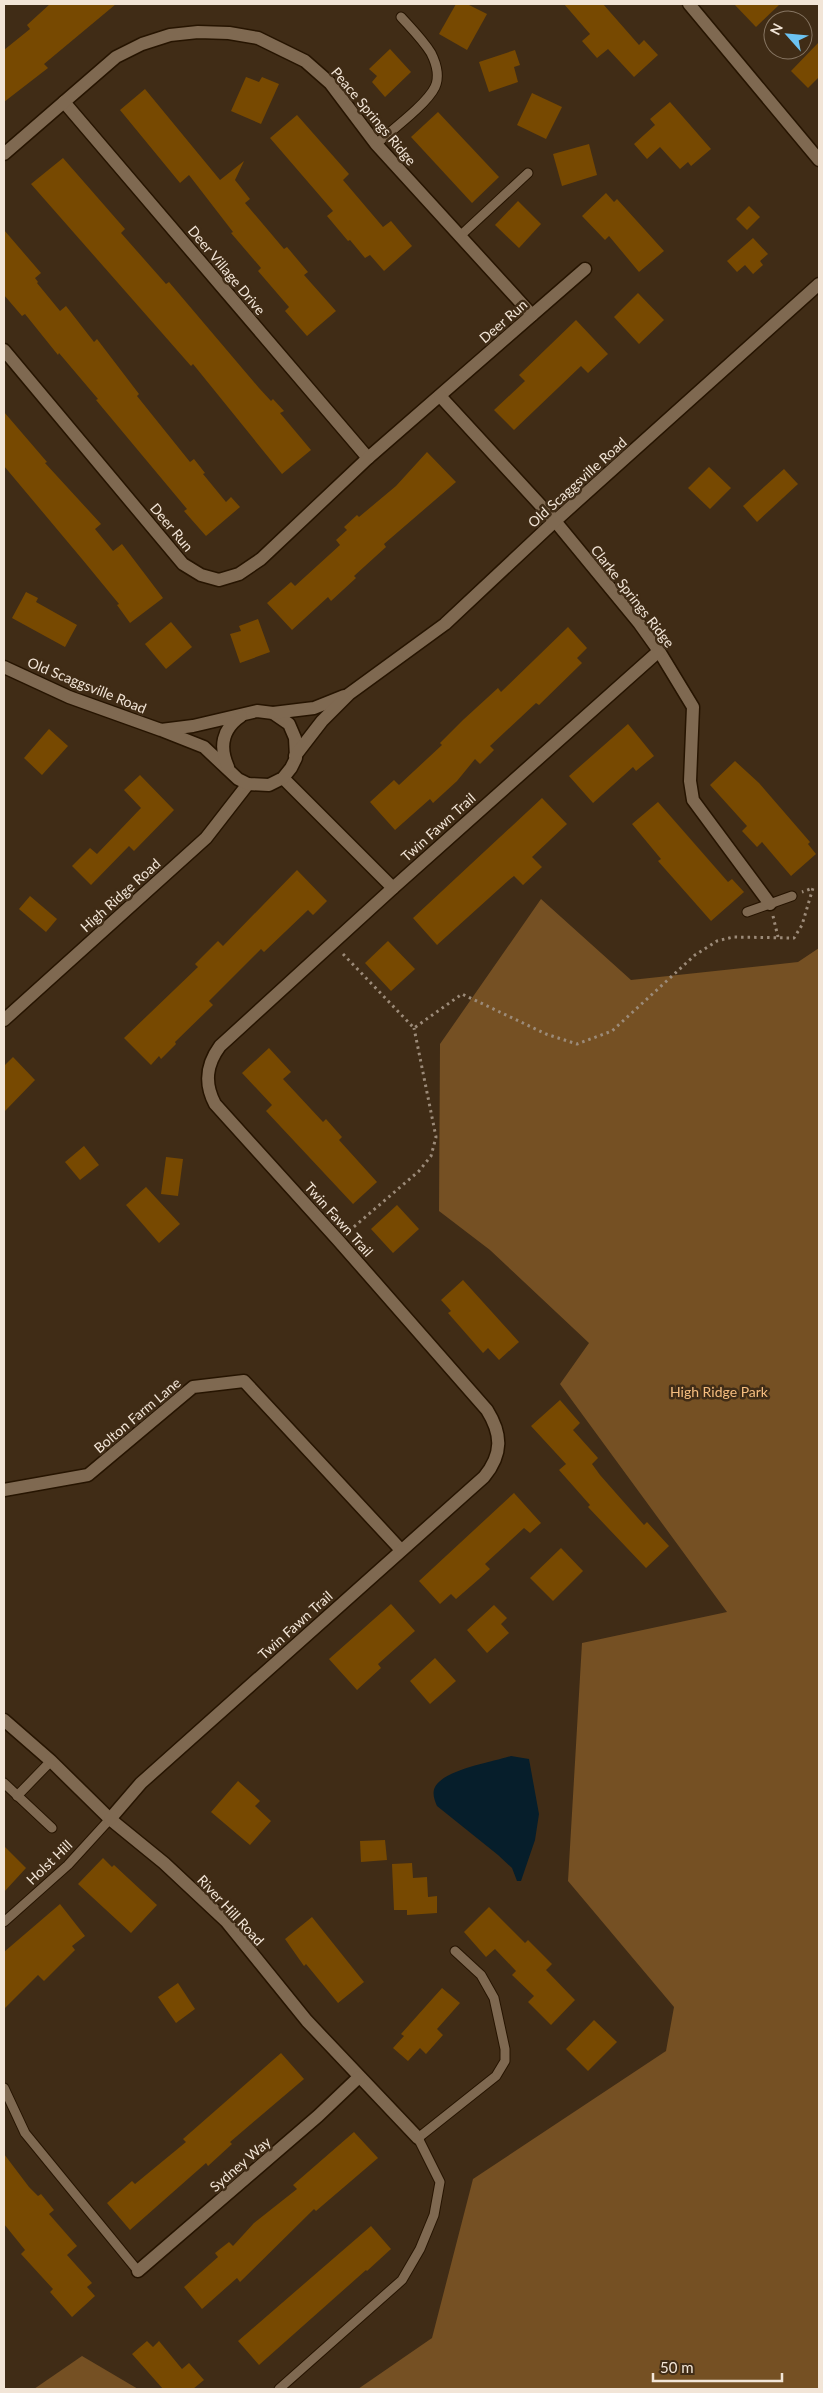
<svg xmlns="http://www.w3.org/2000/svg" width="823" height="2393" viewBox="0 0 823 2393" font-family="Lato,sans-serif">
<rect width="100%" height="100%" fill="#402c16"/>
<g fill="#755023">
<polygon points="541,899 631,980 798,962 819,948 819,2389 358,2389 432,2338 473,2179 666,2051 674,2007 568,1881 582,1643 727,1612 560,1384 589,1343 490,1250 439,1211 440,1044"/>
<polygon points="82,2356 138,2389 34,2389"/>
</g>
<path fill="#061e2b" d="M511 1756 529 1759 539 1814 535 1840 521 1881H517L512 1868 498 1855 437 1806C434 1799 431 1791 437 1784 449 1769 492 1762 511 1756Z"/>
<g fill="#774901">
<polygon points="50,4 116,4 44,64 48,68 4,102 4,50 30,29 27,25"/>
<polygon points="456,4 467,4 487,14 467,50 439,34"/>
<polygon points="564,4 603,4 639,45 644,40 658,55 634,77 608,49 597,58 582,41 590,34"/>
<polygon points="734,4 780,4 756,27"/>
<polygon points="819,42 819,77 808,88 791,71"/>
<polygon points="390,49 411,72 385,97 372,82 377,76 369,69"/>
<polygon points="515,50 520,65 514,67 518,82 489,92 479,62"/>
<polygon points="246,77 259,82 262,77 279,84 261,124 231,111"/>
<polygon points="145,89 220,180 244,161 235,180 250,199 245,203 284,249 287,247 308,272 304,275 336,311 307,336 285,311 289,307 258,271 261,268 231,233 233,232 189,175 180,183 120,110"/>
<polygon points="532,93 562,107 546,139 517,125"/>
<polygon points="670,102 711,149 691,166 688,162 680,169 660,147 647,159 634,144 655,125 650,119"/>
<polygon points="438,112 499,177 472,203 411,137"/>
<polygon points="297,115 349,174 343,180 383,227 391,221 412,246 384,271 370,255 365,258 350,240 348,241 327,216 333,211 270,138"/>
<polygon points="589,144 597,175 562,186 553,154"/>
<polygon points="63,158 125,229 121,233 166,284 169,282 259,388 271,401 273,399 284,411 280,413 311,450 282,474 193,364 191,366 31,184"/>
<polygon points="606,193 614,202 617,199 664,251 639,272 609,236 605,240 582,216"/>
<polygon points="518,201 541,224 519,248 495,225"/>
<polygon points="749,206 760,217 747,230 736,219"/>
<polygon points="4,230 41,273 35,278 38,282 37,283 60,311 66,306 94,342 97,339 139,394 137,396 190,462 194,459 205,473 203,474 226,502 231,497 240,507 206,536 184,511 187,509 96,400 98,399 59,353 58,355 25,314 22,316 4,295"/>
<polygon points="753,238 768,254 760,261 763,265 753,274 745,265 737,272 727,261"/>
<polygon points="638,293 664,320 639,344 614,317"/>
<polygon points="576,320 608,354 588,373 581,366 514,430 494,410 525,381 519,375"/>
<polygon points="4,412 47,462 45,463 101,524 95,529 113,551 122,544 163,598 130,623 117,605 119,604 82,559 4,466"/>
<polygon points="427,452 456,482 384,544 386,547 354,576 356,578 331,601 328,597 292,630 267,603 291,582 295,586 340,545 336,540 347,530 344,527 357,515 359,517 396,486"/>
<polygon points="709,467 731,488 710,509 688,488"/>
<polygon points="784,469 798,484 757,522 743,506"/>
<polygon points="26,592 38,598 36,602 77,625 65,647 12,618"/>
<polygon points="258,619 270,652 240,663 230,634 241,631 239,626"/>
<polygon points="171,622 192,647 166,669 145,644"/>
<polygon points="568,627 587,648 577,658 582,663 539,705 536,703 490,746 494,750 480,764 475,759 457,781 433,803 430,799 395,830 370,802 394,780 399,785 442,745 440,743 463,720 498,688 501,692"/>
<polygon points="628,724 654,756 636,771 633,767 593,803 569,776"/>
<polygon points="49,729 68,746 42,775 24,758"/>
<polygon points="735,761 759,783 810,842 808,844 816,854 791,876 762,842 757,847 742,831 747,826 710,785"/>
<polygon points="140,775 174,810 134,851 129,846 91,885 72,866 90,848 97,854 141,808 124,790"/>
<polygon points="542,798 567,824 532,857 542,867 523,885 514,876 509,880 437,945 413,918"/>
<polygon points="658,802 728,882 732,879 744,892 711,921 658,861 661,859 632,824"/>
<polygon points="297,870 327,901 313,915 308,910 264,952 261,949 209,1001 213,1005 175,1042 176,1044 161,1059 159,1056 151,1065 124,1038 198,967 195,964 218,941 223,946"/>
<polygon points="30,896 57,919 46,932 19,909"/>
<polygon points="388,941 415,969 391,991 365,963"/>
<polygon points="269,1048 291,1072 283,1079 323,1122 326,1119 342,1137 339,1140 377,1182 353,1204 266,1111 272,1105 242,1073"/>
<polygon points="13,1057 35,1080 4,1112 4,1066"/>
<polygon points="84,1146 99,1165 80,1180 65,1162"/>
<polygon points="166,1157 183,1159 178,1196 161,1194"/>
<polygon points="146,1187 180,1224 159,1243 126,1205"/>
<polygon points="397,1205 419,1229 393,1253 371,1229"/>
<polygon points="463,1280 519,1342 499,1360 488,1348 483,1353 448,1313 451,1311 441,1300"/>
<polygon points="560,1400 580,1423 573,1430 598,1458 592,1464 600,1475 644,1525 647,1522 669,1546 646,1568 588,1507 590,1505 559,1470 566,1464 531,1426"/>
<polygon points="514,1493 541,1523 530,1533 524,1528 485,1564 490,1569 479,1579 456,1599 451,1594 440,1604 419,1581"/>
<polygon points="561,1548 583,1571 553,1601 530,1578"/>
<polygon points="391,1604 415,1631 378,1664 381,1668 357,1690 329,1659"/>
<polygon points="494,1605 507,1618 501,1624 509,1633 487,1653 467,1630"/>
<polygon points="435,1658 456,1681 430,1704 410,1681"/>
<polygon points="238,1781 260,1801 255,1806 271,1821 250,1845 211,1812"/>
<polygon points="385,1840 387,1860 361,1862 360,1841"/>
<polygon points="4,1846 26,1868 4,1892"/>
<polygon points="103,1858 112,1867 114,1865 157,1905 131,1933 78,1884"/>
<polygon points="412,1863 413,1878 427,1877 428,1897 437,1896 437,1913 407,1915 407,1910 394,1910 392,1864"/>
<polygon points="60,1904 85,1936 72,1946 75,1950 44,1981 38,1975 4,2009 4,1952"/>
<polygon points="489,1907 525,1943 528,1940 552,1964 546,1970 575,2000 551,2025 528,2002 534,1996 512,1975 516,1971 495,1949 486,1957 464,1932"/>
<polygon points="312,1917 364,1982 338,2003 306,1964 304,1966 285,1939"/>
<polygon points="178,1983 195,2009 176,2023 158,1997"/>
<polygon points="442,1988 460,2003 437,2029 443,2035 426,2054 420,2048 408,2061 393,2048 404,2036 401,2034"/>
<polygon points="594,2020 617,2042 588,2071 566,2049"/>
<polygon points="281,2053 304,2079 230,2142 232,2144 208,2166 206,2163 130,2230 107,2203 132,2181 135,2184 186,2142 183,2139"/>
<polygon points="354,2132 378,2158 316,2211 314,2209 240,2282 237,2278 202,2309 184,2287 218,2257 215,2253 229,2242 233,2246 254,2223 297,2189 293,2185"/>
<polygon points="4,2154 29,2187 38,2196 41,2194 54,2210 49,2214 77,2246 67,2255 92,2283 87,2287 95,2296 72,2317 50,2292 53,2289 21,2254 25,2250 4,2224"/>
<polygon points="371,2226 391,2249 367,2271 366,2270 259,2365 238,2341"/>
<polygon points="147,2341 153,2347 159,2341 182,2369 189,2363 204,2380 193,2389 163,2389 132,2354"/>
</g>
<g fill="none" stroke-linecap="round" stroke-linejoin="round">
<defs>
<g id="service">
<path d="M376 144C392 130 427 104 435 87 440 76 436 63 431 53 423 40 411 28 401 17"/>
<polyline points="460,236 528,173"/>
<polyline points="747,912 792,896"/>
<polyline points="4,1783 52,1828"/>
<polyline points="17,1796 51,1761"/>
<polyline points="4,1922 68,1865 110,1819"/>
<polyline points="4,2088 25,2133 138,2271"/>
<polyline points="279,2389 402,2280 420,2249 434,2215 440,2182 418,2138 496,2076 505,2061 505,2049 494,1998 481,1975 455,1951"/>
</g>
<g id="minor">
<polyline points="689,4 819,160"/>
<polyline points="64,102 368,458"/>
<polyline points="4,154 116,57 142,44 170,35 198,32 229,33 258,38 305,61 330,83 376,144 532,315"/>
<polyline points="4,350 183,564 201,575 219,580 239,574 261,559 368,458 585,269"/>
<polyline points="440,396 555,521 639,623 659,651 693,707 690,781 693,800 770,904"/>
<polyline points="283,778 393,888"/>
<polyline points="4,1020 206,838 248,784"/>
<polyline points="4,1490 88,1475 193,1387 244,1381 401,1550"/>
<polyline points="4,1720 51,1761 110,1819 164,1863 226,1921 307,2021 418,2138"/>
<path d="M110 1819 141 1783 484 1477C503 1454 502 1434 487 1410L338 1240 215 1104C204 1083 206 1065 220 1046L393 888 659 651"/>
<polyline points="138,2271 318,2116 359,2077"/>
</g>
<g id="tertiary">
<polyline points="4,667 69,697 161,730 204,747 238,779 248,784 269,785 283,778 291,768 296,758 295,738 289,724 273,713 257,711 193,726 161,730"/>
<polyline points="273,713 314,708 344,696"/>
<polyline points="295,756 322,721 349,694 445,624 555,521 819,284"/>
<path d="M228 767C219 747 222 729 241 716"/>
</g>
</defs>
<use href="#service" stroke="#261400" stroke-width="11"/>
<use href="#minor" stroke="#261400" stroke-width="15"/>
<use href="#tertiary" stroke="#261400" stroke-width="15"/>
<g stroke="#9c8b79" stroke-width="3" stroke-dasharray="2.5 4" stroke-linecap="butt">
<polyline points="773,916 778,937"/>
<polyline points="343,954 414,1028 462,994 546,1034 577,1044 612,1031 695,955 717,941 733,937 794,938 802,925 813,888 802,892"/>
<polyline points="349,1231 419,1171 431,1156 436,1137 414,1028"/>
</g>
<use href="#service" stroke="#7f6951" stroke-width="9"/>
<use href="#minor" stroke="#7f6951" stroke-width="12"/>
<use href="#tertiary" stroke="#7f6951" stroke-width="12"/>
</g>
<g text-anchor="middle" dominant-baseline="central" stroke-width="5" stroke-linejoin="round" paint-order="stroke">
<g font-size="14" fill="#f2e5d7" stroke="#402c16">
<text transform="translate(374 116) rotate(50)">Peace Springs Ridge</text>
<text transform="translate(227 270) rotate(50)">Deer Village Drive</text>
<text transform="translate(503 321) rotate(-41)">Deer Run</text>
<text transform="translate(577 482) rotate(-42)">Old Scaggsville Road</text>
<text transform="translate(172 527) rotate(50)">Deer Run</text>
<text transform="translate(633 596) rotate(52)">Clarke Springs Ridge</text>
<text transform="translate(87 685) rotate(22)">Old Scaggsville Road</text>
<text transform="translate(438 827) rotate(-42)">Twin Fawn Trail</text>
<text transform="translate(120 895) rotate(-42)">High Ridge Road</text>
<text transform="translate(339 1219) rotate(48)">Twin Fawn Trail</text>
<text transform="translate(137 1415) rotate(-40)">Bolton Farm Lane</text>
<text transform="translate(295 1625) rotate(-42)">Twin Fawn Trail</text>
<text transform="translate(49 1862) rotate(-44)">Holst Hill</text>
<text transform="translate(231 1910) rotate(47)">River Hill Road</text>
<text transform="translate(240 2164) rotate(-41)">Sydney Way</text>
</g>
<g font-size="14" fill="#f6be80" stroke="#402c16">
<text x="719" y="1391">High Ridge Park</text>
</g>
</g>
<rect width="823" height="2393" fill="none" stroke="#f2e5d7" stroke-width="10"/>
<g transform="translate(788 35) rotate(297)"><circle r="24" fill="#402c16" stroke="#877663"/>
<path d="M0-4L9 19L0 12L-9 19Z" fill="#6cc3f2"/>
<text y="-8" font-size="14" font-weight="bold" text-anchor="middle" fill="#f2e5d7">N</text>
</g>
<path d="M653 2373v8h129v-8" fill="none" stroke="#f2e5d7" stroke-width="2.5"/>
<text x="660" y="2373" font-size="15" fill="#f2e5d7" stroke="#402c16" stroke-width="4" paint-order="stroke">50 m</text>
</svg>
